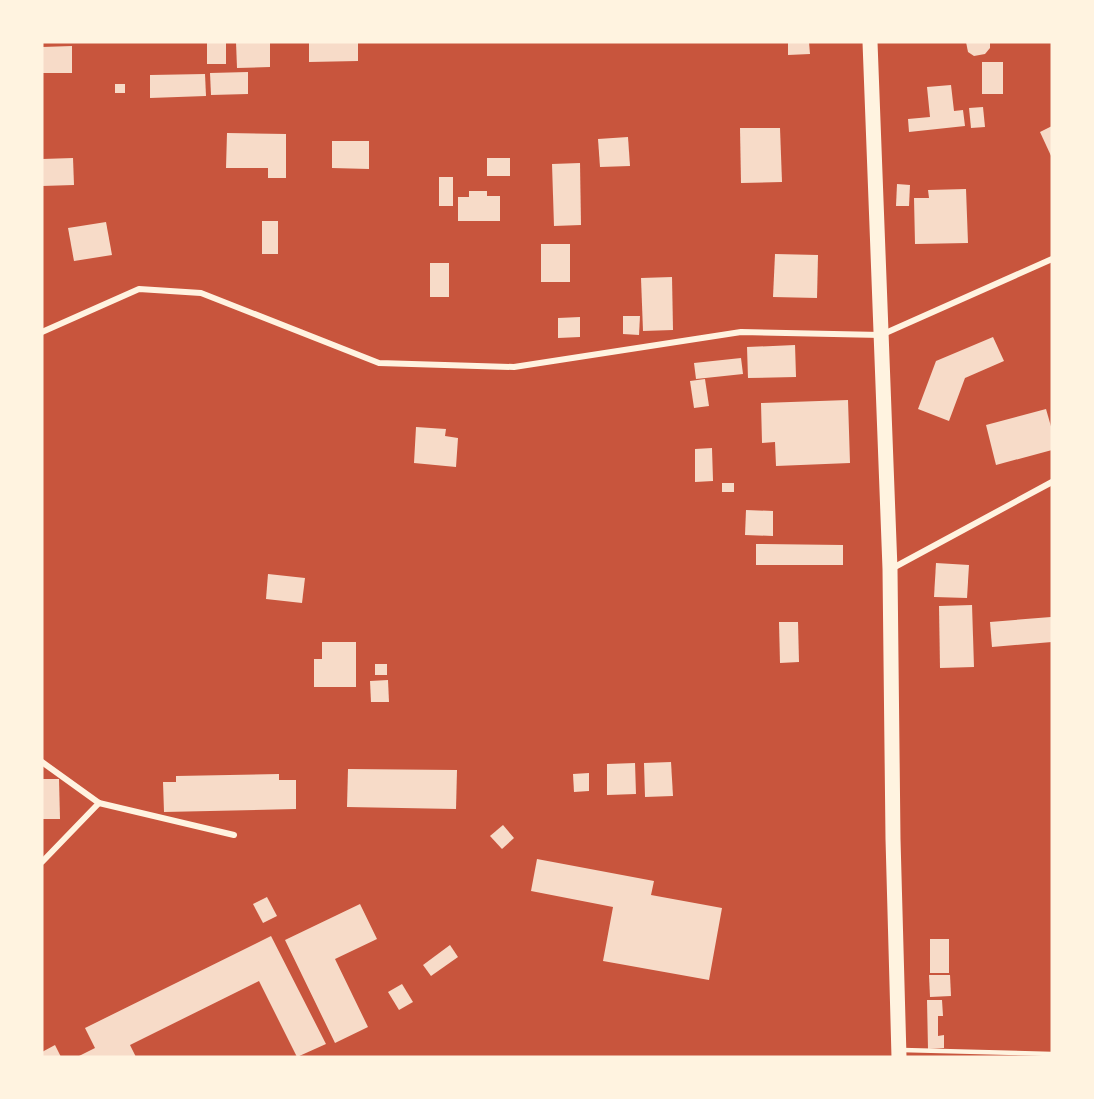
<svg xmlns="http://www.w3.org/2000/svg" width="1094" height="1099" viewBox="0 0 1094 1099" font-family="'PT Sans',sans-serif">
<rect width="100%" height="100%" fill="#c8553d"/>
<g fill="#f7dbc8">
<rect x="207" y="42" width="19" height="22"/>
<polygon points="236,42 270,42 270,67 237,68"/>
<polygon points="309,42 358,42 358,61 309,62"/>
<polygon points="788,42 809,42 810,54 788,55"/>
<polygon points="966,42 990,42 990,48 985,54 974,56 968,52"/>
<polygon points="72,46 72,73 42,73 42,47"/>
<rect x="982" y="62" width="21" height="32"/>
<polygon points="248,72 248,94 211,95 210,73"/>
<polygon points="205,74 206,96 150,98 150,75"/>
<rect x="115" y="84" width="10" height="9"/>
<polygon points="951,85 954,111 963,110 965,126 909,132 908,119 930,117 927,87"/>
<polygon points="983,107 985,127 971,128 969,108"/>
<polygon points="1052,126 1052,158 1040,132"/>
<polygon points="740,128 780,128 782,182 741,183"/>
<polygon points="227,133 286,134 286,178 268,178 268,168 226,168"/>
<polygon points="628,137 630,166 600,167 598,139"/>
<polygon points="332,141 369,141 369,169 332,168"/>
<polygon points="73,158 74,185 42,186 42,159"/>
<rect x="487" y="158" width="23" height="18"/>
<polygon points="580,163 581,225 554,226 552,164"/>
<rect x="439" y="177" width="14" height="29"/>
<polygon points="897,184 910,185 909,206 896,206"/>
<polygon points="966,189 968,243 915,244 914,198 929,198 928,190"/>
<polygon points="469,191 487,191 487,196 500,196 500,221 458,221 458,197 469,197"/>
<rect x="262" y="221" width="16" height="33"/>
<polygon points="106,222 112,255 74,261 68,228"/>
<rect x="541" y="244" width="29" height="38"/>
<polygon points="775,254 818,255 817,298 773,297"/>
<rect x="430" y="263" width="19" height="34"/>
<polygon points="672,277 673,330 643,331 641,278"/>
<polygon points="623,316 640,316 639,335 623,334"/>
<polygon points="580,317 580,337 558,338 558,318"/>
<polygon points="993,337 1004,361 965,378 949,421 918,409 936,361"/>
<polygon points="795,345 796,377 748,378 747,347"/>
<polygon points="741,358 743,374 696,379 694,363"/>
<polygon points="705,379 709,406 694,408 690,381"/>
<polygon points="848,400 850,463 776,466 775,442 762,443 761,403"/>
<polygon points="1046,409 1052,430 1052,450 996,465 986,425"/>
<polygon points="416,427 446,429 445,436 458,438 456,467 414,463"/>
<polygon points="712,448 713,481 695,482 695,449"/>
<rect x="722" y="483" width="12" height="9"/>
<polygon points="746,510 773,511 773,536 745,535"/>
<polygon points="756,544 843,545 843,565 756,565"/>
<polygon points="936,563 969,565 967,598 934,597"/>
<polygon points="268,574 305,578 302,603 266,599"/>
<polygon points="972,605 974,667 940,668 939,606"/>
<polygon points="1051,617 1052,642 992,647 990,622"/>
<polygon points="779,622 798,622 799,662 780,663"/>
<polygon points="322,642 356,642 356,687 314,687 314,659 322,659"/>
<rect x="375" y="664" width="12" height="11"/>
<polygon points="388,680 389,702 371,702 370,681"/>
<polygon points="671,762 673,796 645,797 644,763"/>
<polygon points="635,763 636,794 607,795 607,764"/>
<polygon points="348,769 457,770 456,809 347,807"/>
<polygon points="589,773 589,791 574,792 573,774"/>
<polygon points="279,774 279,780 296,780 296,809 164,812 163,782 176,782 176,776"/>
<polygon points="42,779 59,779 60,819 42,819"/>
<polygon points="503,825 514,838 502,849 490,836"/>
<polygon points="537,859 654,881 651,895 722,908 709,980 603,961 613,907 531,891"/>
<polygon points="267,897 277,916 263,923 253,904"/>
<polygon points="360,904 377,939 335,959 368,1027 335,1043 285,940"/>
<polygon points="271,936 326,1044 297,1057 259,981 130,1045 136,1057 77,1057 95,1048 85,1028"/>
<rect x="930" y="939" width="19" height="34"/>
<polygon points="450,945 458,957 431,976 423,965"/>
<polygon points="929,975 950,975 951,996 930,997"/>
<polygon points="402,984 413,1002 399,1010 388,992"/>
<polygon points="927,1000 942,1000 943,1016 938,1016 938,1036 944,1035 944,1048 928,1049"/>
<polygon points="55,1045 61,1057 42,1057 42,1052"/>
</g>
<g fill="none" stroke-linecap="round" stroke-linejoin="round">
<polyline stroke="#fff3e0" stroke-width="4.5" points="902,1050 1052,1054"/>
<g stroke="#fff3e0" stroke-width="6">
<polyline points="42,332 139,289 201,293 379,363 514,367 741,332 881,335 1052,259"/>
<polyline points="891,569 1052,482"/>
<polyline points="42,762 99,803 234,835"/>
<polyline points="42,862 99,803"/>
</g>
<polyline stroke="#fff3e0" stroke-width="15" points="870,42 890,569 893,839 899,1057"/>
</g>
<rect width="1094" height="1099" fill="none" stroke="#fff3e0" stroke-width="87"/>
</svg>
